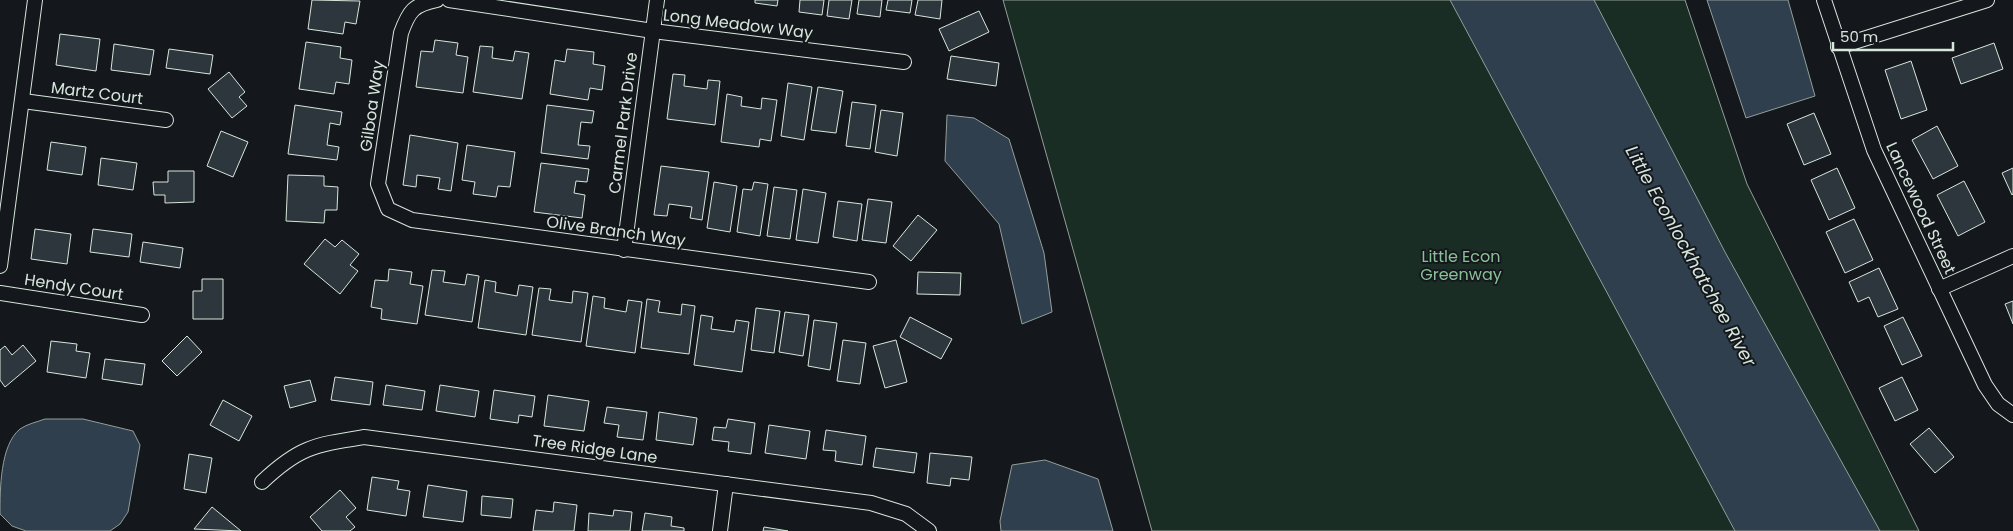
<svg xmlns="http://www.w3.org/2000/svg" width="2013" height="531" viewBox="0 0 2013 531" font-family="Poppins,sans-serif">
<rect width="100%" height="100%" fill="#14181c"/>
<polygon fill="#1a2d24" stroke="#939e99" points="1003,0 1685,0 1747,184 1919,531 1152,531"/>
<g fill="#2f3f4d" stroke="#939e99">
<polygon points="1450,0 1594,0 1725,252 1880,531 1735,531"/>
<polygon points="1707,0 1788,0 1815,96 1746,118"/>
<polygon points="947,115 974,118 1009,139 1044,253 1052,312 1022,324 999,224 945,161"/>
<path d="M45 419H83L133 431 140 445 128 512 120 524 110 531H26L12 526 0 514C0 490 0 445 20 429 27 424 37 422 45 419Z"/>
<polygon points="1045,460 1098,479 1113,531 1001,531 1000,521 1012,465"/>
</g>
<g fill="#2c363c" stroke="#d8e6dc">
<polygon points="312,0 360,1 356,24 345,22 343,34 308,29"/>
<polygon points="755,0 778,0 777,6 755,3"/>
<polygon points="800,0 824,0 822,15 799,12"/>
<polygon points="829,0 852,0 849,19 827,16"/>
<polygon points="859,0 882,0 880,17 857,14"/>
<polygon points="888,0 912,0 910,13 886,10"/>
<polygon points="918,0 942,0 940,19 915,15"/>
<polygon points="979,11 989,32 949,51 939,29"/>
<polygon points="60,34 100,39 96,71 56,65"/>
<polygon points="435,40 458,43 456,55 468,57 463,93 416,87 421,51 433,52"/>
<polygon points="306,42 341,47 340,58 352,60 349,84 336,82 334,94 299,89"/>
<polygon points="1994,43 2003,69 1961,84 1952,58"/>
<polygon points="114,44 154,50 150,75 111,70"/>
<polygon points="480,46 493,47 492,58 513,61 515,51 529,53 522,99 473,92"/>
<polygon points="169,49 213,55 210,74 166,68"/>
<polygon points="567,49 594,52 593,64 605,66 602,90 590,88 588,100 550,94 555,60 565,62"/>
<polygon points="951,56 999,63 996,86 947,79"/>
<polygon points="1911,61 1927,110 1901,119 1885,70"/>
<polygon points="229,72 245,92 239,97 247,106 232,118 208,89"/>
<polygon points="673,74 685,75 684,86 707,89 708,80 720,81 715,125 667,119"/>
<polygon points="788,83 812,87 804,140 781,136"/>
<polygon points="818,87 843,91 836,133 811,130"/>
<polygon points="727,94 742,97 741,106 761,109 762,98 777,100 771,141 760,139 759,147 721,142"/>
<polygon points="852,102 876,105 870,149 846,146"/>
<polygon points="295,105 342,112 340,125 330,123 327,145 339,147 337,160 288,154"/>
<polygon points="547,105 594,111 592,123 581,122 578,145 590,146 588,159 541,153"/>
<polygon points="881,110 903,113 897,156 875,152"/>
<polygon points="1814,113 1831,154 1804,165 1787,124"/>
<polygon points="1937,126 1958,166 1933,179 1912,140"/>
<polygon points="221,131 248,142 233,177 207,166"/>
<polygon points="410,135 458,143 451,191 438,189 440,178 417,175 416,187 403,185"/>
<polygon points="51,142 86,147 82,175 47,170"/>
<polygon points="467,145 515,152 510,187 498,186 496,197 473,194 475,182 462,180"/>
<polygon points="101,158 137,163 133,190 98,185"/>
<polygon points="541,163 589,169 587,182 576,181 574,193 585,195 582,218 534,212"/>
<polygon points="661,166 709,172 702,220 690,218 692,207 669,204 667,216 654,215"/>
<polygon points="1837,168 1855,208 1829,220 1811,180"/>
<polygon points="2013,168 2013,194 2012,195 2002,173"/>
<polygon points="168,171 194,171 194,202 165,203 165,195 154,195 153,182 168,182"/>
<polygon points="288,175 324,176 324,186 338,187 337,210 325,210 324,223 286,221"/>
<polygon points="1964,181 1985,222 1958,236 1937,195"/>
<polygon points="714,182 737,186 730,232 707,228"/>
<polygon points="754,182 768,184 760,236 737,232 743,189 752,190"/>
<polygon points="774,187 797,190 790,239 767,236"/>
<polygon points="803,189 826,193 818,243 796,240"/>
<polygon points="868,199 892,202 886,243 862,240"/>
<polygon points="838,201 862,204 857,241 833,237"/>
<polygon points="918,215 937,230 911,261 893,246"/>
<polygon points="1854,219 1873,260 1845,273 1826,232"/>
<polygon points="35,229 71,234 67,264 31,259"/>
<polygon points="93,229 132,234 129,257 90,252"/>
<polygon points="325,239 335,247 342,240 359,254 350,265 358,271 340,294 304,264"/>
<polygon points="143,242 183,248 180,268 140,262"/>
<polygon points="1879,268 1898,309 1878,317 1869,297 1858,302 1849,282"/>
<polygon points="389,269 412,272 410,284 423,286 417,324 381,319 382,309 371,307 375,280 388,281"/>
<polygon points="432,270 445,271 443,282 465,285 467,274 479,276 472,322 425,315"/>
<polygon points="918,272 961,273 960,295 917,294"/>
<polygon points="202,279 223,279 223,319 193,319 193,291 202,291"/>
<polygon points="485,280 496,282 495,292 517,296 519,285 533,287 526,335 478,328"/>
<polygon points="539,288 551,289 549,300 572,303 573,291 588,293 581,342 532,335"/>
<polygon points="593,296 605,298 604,308 626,312 628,300 642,302 635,353 586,346"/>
<polygon points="647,299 660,301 658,312 681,315 682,304 695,306 689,354 641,348"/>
<polygon points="2013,301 2013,324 2005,304"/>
<polygon points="756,308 780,311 774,353 751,350"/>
<polygon points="785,312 809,315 803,356 779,352"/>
<polygon points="701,315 713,317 711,329 734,332 736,320 749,322 742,372 694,365"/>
<polygon points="910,317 952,339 941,359 900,337"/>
<polygon points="1903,317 1922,356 1902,365 1884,326"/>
<polygon points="814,320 837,323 830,370 808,366"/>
<polygon points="187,336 202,352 177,376 162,361"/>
<polygon points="843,340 866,343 860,384 837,381"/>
<polygon points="896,340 907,382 885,388 873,346"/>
<polygon points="51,341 77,344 76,351 90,353 86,378 47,372"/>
<polygon points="23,345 36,361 5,387 0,380 0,350 5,346 12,355"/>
<polygon points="105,359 145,364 142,385 102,379"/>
<polygon points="335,377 373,382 370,405 331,400"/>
<polygon points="1902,377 1918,410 1895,421 1879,388"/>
<polygon points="310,380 316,401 290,408 284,386"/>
<polygon points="386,385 425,391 422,410 383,405"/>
<polygon points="440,385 479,391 475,417 436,411"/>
<polygon points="494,390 535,396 532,417 519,415 518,423 490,419"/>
<polygon points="548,395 589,401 584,431 544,426"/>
<polygon points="223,400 252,416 239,441 210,425"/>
<polygon points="607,407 647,412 643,440 617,437 619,425 604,423"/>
<polygon points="659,412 697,418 693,445 656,440"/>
<polygon points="728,419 755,423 751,454 728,451 729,442 712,440 714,427 726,428"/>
<polygon points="769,425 810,431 806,459 765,453"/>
<polygon points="1929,428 1954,457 1935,473 1910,444"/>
<polygon points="826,430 866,436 862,465 835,461 836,451 823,450"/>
<polygon points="876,448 917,453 914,473 873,467"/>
<polygon points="930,453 972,457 969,480 951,478 950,486 927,483"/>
<polygon points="189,454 212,458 206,493 184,489"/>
<polygon points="372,477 399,481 397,489 410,491 406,516 367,510"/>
<polygon points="428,485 467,491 463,522 423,517"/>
<polygon points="340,490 356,508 346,517 355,527 350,531 322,531 310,517"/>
<polygon points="482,496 513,499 511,518 481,515"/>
<polygon points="554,502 577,505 574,531 533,531 536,510 553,512"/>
<polygon points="212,507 241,531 194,529"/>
<polygon points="614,510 632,512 630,531 588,531 589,513 613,516"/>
<polygon points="645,513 672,517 671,526 684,528 684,531 642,531"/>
<polygon points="764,527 788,531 763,531"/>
</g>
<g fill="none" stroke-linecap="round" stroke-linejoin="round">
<defs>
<g id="street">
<path d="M437 0C413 5 409 11 401 33L378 184 388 209 412 220 869 282"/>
<polyline points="449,0 653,31 904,62"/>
<polyline points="1824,0 1874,150 1985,385 1998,404 2013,415"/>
<polyline points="1838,47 1987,0"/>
<polyline points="23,101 166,120"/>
<polyline points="624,250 657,0"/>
<polyline points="0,266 35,0"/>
<polyline points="1939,289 2013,256"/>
<polyline points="0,293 142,315"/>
<path d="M262 482C299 447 314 445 364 437L871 503 906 514 929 531"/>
<polyline points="720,531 726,484"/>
</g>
</defs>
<use href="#street" stroke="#d8e6dc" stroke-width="16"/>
<use href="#street" stroke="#14181c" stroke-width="14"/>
</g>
<g text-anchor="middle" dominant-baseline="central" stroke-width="4" stroke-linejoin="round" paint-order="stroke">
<g font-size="16" fill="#d8e6dc" stroke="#14181c">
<text transform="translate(738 24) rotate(7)">Long Meadow Way</text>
<text transform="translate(97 93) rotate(7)">Martz Court</text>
<text transform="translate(372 106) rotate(-82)">Gilboa Way</text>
<text transform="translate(623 123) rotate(-83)">Carmel Park Drive</text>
<text transform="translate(1921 208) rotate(65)">Lancewood Street</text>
<text transform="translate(616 231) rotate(8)">Olive Branch Way</text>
<text transform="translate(74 287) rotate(9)">Hendy Court</text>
<text transform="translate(595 449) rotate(8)">Tree Ridge Lane</text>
</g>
<g font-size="16" fill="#8ac095" stroke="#14181c">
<text x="1461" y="256">Little Econ<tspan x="1461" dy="18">Greenway</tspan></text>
</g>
<g font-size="18" font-style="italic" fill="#d8e6dc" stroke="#14181c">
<text transform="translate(1691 256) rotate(61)">Little Econlockhatchee River</text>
</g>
</g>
<path d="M1833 42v8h120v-8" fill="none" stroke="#d8e6dc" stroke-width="2.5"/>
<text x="1840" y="42" font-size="15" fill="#d8e6dc" stroke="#14181c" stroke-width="4" paint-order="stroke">50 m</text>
</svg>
